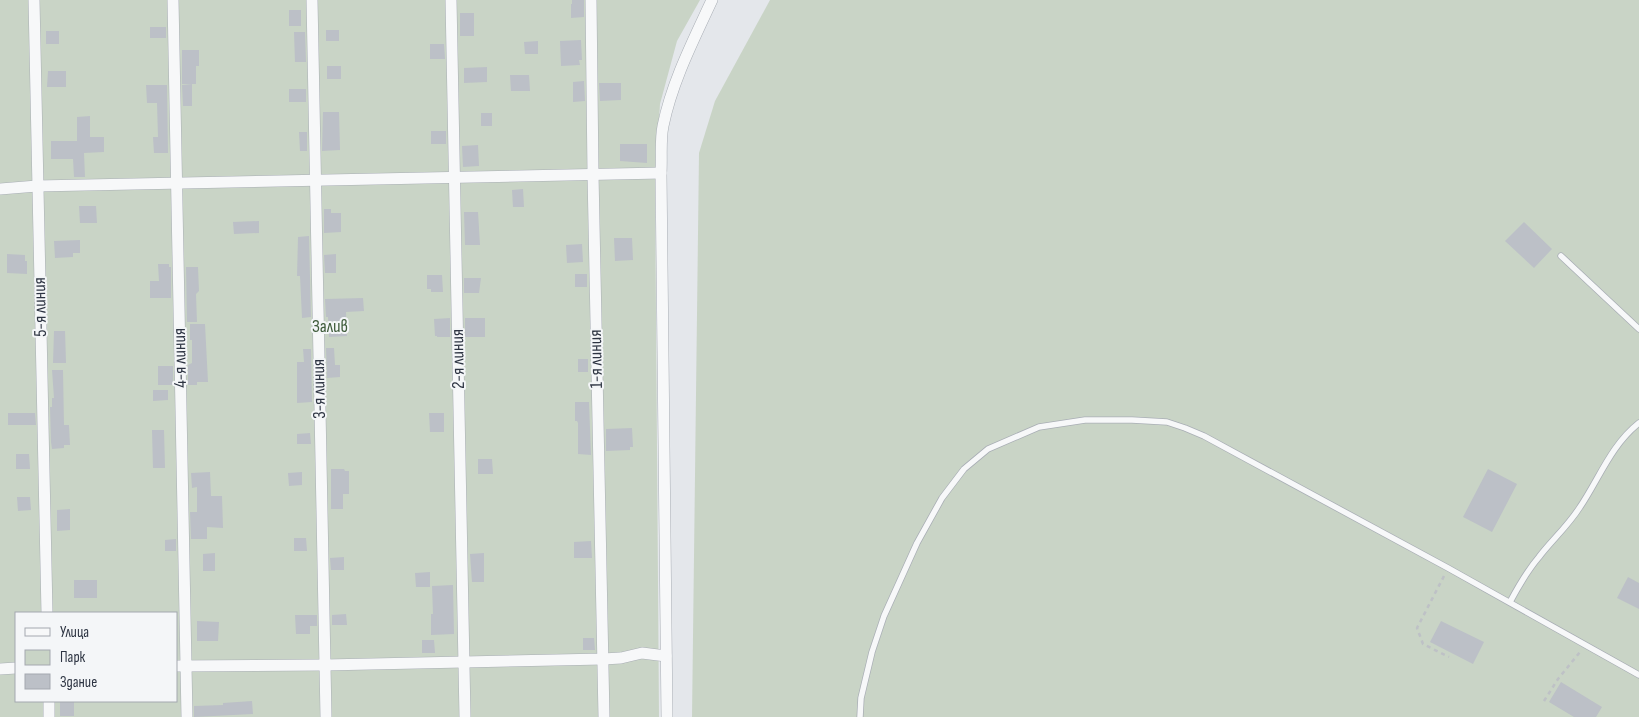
<svg xmlns="http://www.w3.org/2000/svg" width="1639" height="717" viewBox="0 0 1639 717" font-family="'Sofia Sans Condensed',sans-serif">
<rect width="100%" height="100%" fill="#e4e7eb"/>
<g fill="#c9d4c6" fill-rule="evenodd">
<path d="M0 0H700L677 41 660 104 655 180 659 717H0ZM16 613H176V701H16Z"/>
<polygon points="770,0 1639,0 1639,717 692,717 699,153 715,101"/>
</g>
<g fill="#bcc0c7">
<polygon points="572,0 584,0 584,17 571,18 571,4 572,4"/>
<rect x="289" y="10" width="12" height="16"/>
<rect x="460" y="13" width="14" height="23"/>
<rect x="150" y="27" width="16" height="11"/>
<rect x="326" y="30" width="13" height="11"/>
<rect x="46" y="31" width="13" height="13"/>
<polygon points="294,32 305,32 306,62 295,62"/>
<polygon points="581,40 582,60 579,60 580,65 561,66 560,41"/>
<polygon points="538,41 538,54 525,54 524,42"/>
<polygon points="430,44 444,44 445,59 430,59"/>
<polygon points="182,50 199,50 199,66 196,66 196,84 182,84"/>
<rect x="327" y="66" width="14" height="13"/>
<polygon points="487,67 487,82 464,83 464,68"/>
<polygon points="48,71 66,71 66,87 47,87"/>
<polygon points="510,75 529,75 530,91 511,91"/>
<polygon points="584,81 585,101 573,102 573,82"/>
<polygon points="599,83 621,83 621,100 600,101"/>
<polygon points="192,84 192,106 183,106 182,85"/>
<polygon points="146,85 167,85 168,153 154,153 153,137 158,137 157,103 147,103"/>
<rect x="289" y="89" width="17" height="13"/>
<polygon points="323,112 339,112 340,150 322,151"/>
<rect x="481" y="113" width="11" height="13"/>
<polygon points="90,116 90,137 104,137 104,152 84,153 85,177 74,177 73,159 51,159 51,141 77,141 77,117"/>
<rect x="431" y="131" width="15" height="13"/>
<polygon points="299,132 307,132 307,151 300,151"/>
<polygon points="620,144 647,144 647,163 620,161"/>
<polygon points="478,145 479,166 463,167 462,146"/>
<polygon points="523,189 524,207 513,207 512,190"/>
<polygon points="79,206 96,206 97,223 80,223"/>
<polygon points="324,209 331,209 331,213 341,213 341,232 324,233"/>
<polygon points="464,212 478,212 480,245 465,245"/>
<polygon points="259,221 259,233 234,234 233,222"/>
<polygon points="1524,222 1552,249 1534,268 1505,241"/>
<polygon points="309,236 311,317 302,318 300,276 297,276 298,237"/>
<polygon points="614,238 632,238 633,260 615,261"/>
<polygon points="80,240 80,253 73,253 73,257 55,258 54,241"/>
<polygon points="582,244 583,262 567,263 566,245"/>
<polygon points="7,254 25,255 25,261 27,261 27,274 7,273"/>
<polygon points="336,254 336,273 325,273 324,255"/>
<polygon points="158,264 169,264 169,267 171,267 171,298 150,298 150,281 159,281"/>
<polygon points="186,267 198,267 199,291 196,294 197,322 187,322"/>
<rect x="575" y="274" width="12" height="13"/>
<polygon points="427,275 442,275 443,292 431,292 431,289 427,289"/>
<polygon points="464,278 481,278 479,293 464,293"/>
<polygon points="363,298 364,311 346,312 347,336 329,337 328,317 326,317 325,299"/>
<polygon points="450,318 450,337 437,337 437,336 435,336 434,319"/>
<rect x="465" y="318" width="20" height="19"/>
<polygon points="190,324 205,324 208,382 197,382 197,385 188,385 188,365 192,363 192,340 190,340"/>
<polygon points="54,331 65,331 66,363 53,363"/>
<polygon points="326,348 334,348 335,365 340,365 340,377 327,378"/>
<polygon points="303,349 311,349 312,402 297,403 297,362 304,362"/>
<rect x="578" y="359" width="10" height="13"/>
<rect x="158" y="366" width="15" height="19"/>
<polygon points="52,370 63,370 64,425 69,425 70,445 64,445 64,448 52,449 51,442 50,407 52,407 52,398 54,398"/>
<polygon points="153,390 168,390 168,400 153,401"/>
<polygon points="575,402 589,402 591,455 578,454 578,423 577,421 575,421"/>
<polygon points="8,413 35,413 36,425 8,425"/>
<polygon points="429,413 444,413 444,432 430,432"/>
<polygon points="632,428 633,447 630,447 630,450 606,451 606,429"/>
<polygon points="152,430 164,430 165,468 153,468"/>
<polygon points="310,433 311,444 297,444 297,434"/>
<polygon points="16,454 29,454 30,469 16,469"/>
<polygon points="478,459 492,459 493,474 478,474"/>
<polygon points="331,469 344,469 345,471 349,471 349,494 343,494 343,509 331,509"/>
<polygon points="1488,469 1517,484 1492,532 1463,517"/>
<polygon points="210,472 211,496 222,496 223,528 207,527 207,539 191,539 190,512 197,512 197,487 192,488 191,473"/>
<polygon points="302,472 302,485 289,486 288,473"/>
<polygon points="17,497 30,497 31,510 18,511"/>
<polygon points="70,509 70,530 57,531 57,510"/>
<polygon points="294,538 306,538 307,551 294,551"/>
<polygon points="176,539 176,551 165,551 165,540"/>
<polygon points="591,541 592,558 574,558 574,542"/>
<polygon points="215,553 215,571 203,571 203,554"/>
<polygon points="484,553 484,582 472,582 470,554"/>
<polygon points="344,557 344,570 331,570 330,558"/>
<polygon points="430,572 430,587 416,587 415,573"/>
<polygon points="1628,577 1639,583 1639,609 1617,598"/>
<rect x="74" y="580" width="23" height="18"/>
<polygon points="453,585 454,634 431,635 431,614 433,614 432,586"/>
<polygon points="346,614 347,625 332,625 332,615"/>
<polygon points="295,615 317,615 317,626 310,626 310,634 296,634"/>
<polygon points="197,621 219,622 218,641 197,641"/>
<polygon points="1441,621 1484,642 1473,664 1430,642"/>
<polygon points="583,638 594,638 595,650 583,650"/>
<polygon points="422,640 434,640 435,653 422,653"/>
<polygon points="1561,682 1602,707 1596,717 1574,717 1549,702"/>
<rect x="60" y="701" width="14" height="15"/>
<polygon points="252,701 253,714 194,717 194,706 223,705 223,703"/>
</g>
<g fill="none" stroke-linecap="round" stroke-linejoin="round">
<defs>
<g id="service">
<polyline points="1561,256 1639,329"/>
<path d="M1510 602C1518 587 1527 571 1539 557 1552 540 1568 526 1580 507 1599 479 1611 445 1639 423"/>
<polyline points="860,717 861,698 872,652 884,616 917,543 942,498 964,469 988,449 1039,427 1085,420 1132,420 1167,422 1185,428 1204,436 1448,568 1639,675"/>
</g>
<g id="minor">
<polyline points="34,0 47,613"/>
<polyline points="173,0 187,717"/>
<polyline points="312,0 326,717"/>
<polyline points="451,0 465,717"/>
<polyline points="591,0 593,174 604,717"/>
<polyline points="0,189 37,186 661,173"/>
<polyline points="176,666 325,665 603,659 621,658 642,653 666,656"/>
<polyline points="0,669 16,668"/>
<polyline points="49,701 49,717"/>
<path d="M667 717 661 173C662 158 660 141 663 126 672 82 693 41 712 0"/>
</g>
</defs>
<use href="#service" stroke="#a9aeb5" stroke-width="7"/>
<use href="#minor" stroke="#a9aeb5" stroke-width="12"/>
<g stroke="#bec1c6" stroke-width="2.5" stroke-dasharray="4 4" stroke-linecap="butt">
<polyline points="1444,576 1417,628 1423,644 1449,657"/>
<polyline points="1544,701 1558,679 1580,652"/>
</g>
<use href="#service" stroke="#f7f8f9" stroke-width="5.5"/>
<use href="#minor" stroke="#f7f8f9" stroke-width="11"/>
</g>
<g text-anchor="middle" dominant-baseline="central" stroke-width="4" stroke-linejoin="round" paint-order="stroke">
<g font-size="18" fill="#2d3442" stroke="#f4f6f8">
<text transform="translate(40 307) rotate(-91)">5-я линия</text>
<text transform="translate(180 358) rotate(-91)">4-я линия</text>
<text transform="translate(458 359) rotate(-91)">2-я линия</text>
<text transform="translate(596 359) rotate(-91)">1-я линия</text>
<text transform="translate(319 389) rotate(-91)">3-я линия</text>
</g>
<g font-size="18" fill="#405d3c" stroke="#f4f6f8">
<text x="330" y="326">Залив</text>
</g>
</g>
<rect x="15" y="612" width="162" height="90" fill="#f4f6f8" stroke="#a4a8af"/>
<rect x="25" y="628" width="25" height="8" fill="#f7f8f9" stroke="#a4a8af"/>
<text x="60" y="637" font-size="15" fill="#2d3442">Улица</text>
<rect x="25" y="650" width="25" height="15" fill="#c9d4c6" stroke="#a4a8af"/>
<text x="60" y="662" font-size="15" fill="#2d3442">Парк</text>
<rect x="25" y="674" width="25" height="15" fill="#bcc0c7" stroke="#a4a8af"/>
<text x="60" y="687" font-size="15" fill="#2d3442">Здание</text>
</svg>
